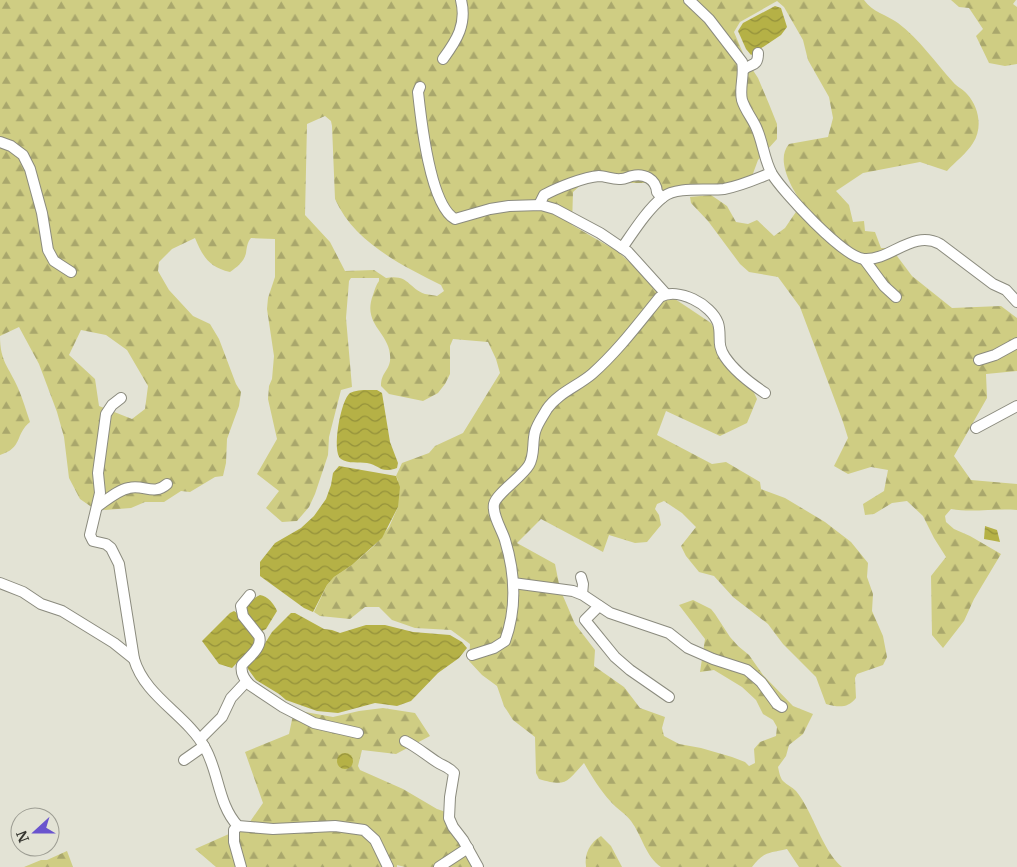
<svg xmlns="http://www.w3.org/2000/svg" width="1017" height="867" viewBox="0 0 1017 867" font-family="Merriweather,serif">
<defs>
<pattern id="forest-firs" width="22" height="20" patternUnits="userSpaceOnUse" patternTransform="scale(1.25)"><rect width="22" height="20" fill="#cfcd83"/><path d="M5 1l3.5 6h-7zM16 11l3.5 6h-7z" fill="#a9a76c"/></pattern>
<pattern id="water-waves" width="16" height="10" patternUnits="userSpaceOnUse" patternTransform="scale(1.25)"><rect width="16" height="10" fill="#b5b146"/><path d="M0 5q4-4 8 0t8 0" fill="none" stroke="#94913b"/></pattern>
</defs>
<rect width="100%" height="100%" fill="#e3e3d5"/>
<g fill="url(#forest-firs)" fill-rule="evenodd">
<path d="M0 0H864C872 12 887 15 898 23 920 40 935 62 953 82 957 87 963 89 967 94 979 107 983 128 973 143 967 153 955 162 947 171L920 162 863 173 836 191 849 205 853 222 864 221 865 231 875 232 881 248H891L912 276 952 308 1001 306 1017 318V371L986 374 987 398 954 456 971 480 1017 484V510C994 508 973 513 951 509L945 516 946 522 954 529 970 536 1001 554 974 599 964 621 943 648 932 635 931 576 946 557 934 538 923 516 907 501 892 503 874 514 865 515 863 504 884 491 888 470 871 467 848 474 834 466 848 438 843 422 800 307 778 277 749 272 740 264 708 221 691 203 690 197 711 195 727 206 736 222 748 224 757 220 774 236 785 228 802 203C792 189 775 160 789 144L828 137 833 118 829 97 808 60 803 40 784 7 777 1 740 22 734 32 745 58 758 78 769 104 777 124V139L758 160 751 179 712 188 662 193 647 183H610L588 178 573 192 572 225 617 251 660 289 711 323 728 353 746 376 757 399 747 423 720 436 666 411 657 435 712 464 726 462 760 482 761 489 785 498 825 522 851 542 868 563 867 577 873 594 872 611 883 636 887 657 883 665 857 674 855 678 856 698C847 709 838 707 826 704L816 677 783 644 768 624 733 597 714 576 699 572 686 556 681 546 696 527 682 513 664 501 657 504 655 509 659 515 661 525 647 542 635 543 609 535 603 552 541 519 517 543 555 564 560 589 575 624 595 650 594 666 624 687 640 708 665 717 662 728 664 736 679 744 701 748 732 757 745 762 749 766 755 763 754 749 760 742 776 736 777 727 773 720 763 714 756 700 742 687 714 670 700 672 705 639 679 605 693 600 711 609 715 614 730 637 738 646 749 655 763 675 793 706 813 714 803 734 789 745 786 756 778 767C779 771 780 778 783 781 787 785 792 787 796 791 814 813 821 849 842 867H799L787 849C769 853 763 852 752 867H661C646 857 642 836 631 821 626 814 617 809 611 802 600 790 592 777 584 763 566 783 566 787 539 779L536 773 535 737 513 720 504 706 497 686 482 675 469 661 470 644 451 630 415 628 392 620 379 607H365L350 619 320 616 314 612 327 585 334 577 352 565 375 545 389 527 398 507V480L396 476 402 463 429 453 435 446 463 433 500 373 496 359 488 342 453 339 450 346V374L445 384 438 393 423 401 389 394 381 386C381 373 388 372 390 361 393 333 361 326 373 295 375 289 376 285 379 281V278H351L349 281 346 318 352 387 341 390 329 437 328 455 315 494 309 507 297 521 282 522 266 508 279 491 257 474 277 439 268 399 269 386 272 379 274 356 267 309 268 298 275 277V239L251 238C247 243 247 247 246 253 244 262 237 267 230 272 209 267 203 257 195 238L172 249 159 262 158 271 169 290 193 316 210 324 219 339 236 384 241 392 239 406 227 439 226 463 223 476 215 477 190 492 181 491 164 502H145L131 508 105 510 93 508 80 499 69 478 64 437 57 412 39 364 19 327 0 336C0 362 9 367 18 388 23 399 26 411 30 422 15 434 23 448 0 455ZM325 116 331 121 332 126 335 199C354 242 401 265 441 285L444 291 437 296C434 295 429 295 425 294 408 288 409 274 386 278L374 270 345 271 330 242 305 215 307 124ZM81 330 106 335 127 350 148 386 145 409 132 419 99 406 95 379 69 355Z"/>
<polygon points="951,0 1016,0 1013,4 1017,7 1017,64 1005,66 989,63 976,36 983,29 969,8 959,7"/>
<polygon points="383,708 415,713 430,736 396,754 362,750 358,766 360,770 403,789 437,809 446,812 476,867 405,867 397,865 397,867 216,867 195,849 247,826 263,803 245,752 289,734 294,710 333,717 359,711"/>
<path d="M601 836 611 846 622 867H586C584 853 590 843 601 836Z"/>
<polygon points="67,851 73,867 24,867 41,860 47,860"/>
</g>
<g fill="url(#water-waves)">
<polygon points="775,6 781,8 787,27 781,35 751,55 746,49 738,31 743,23"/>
<path d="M377 390 382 393 390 442 398 463 397 468C380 474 380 465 367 463 359 462 348 464 341 459 331 452 341 399 350 393 357 389 370 390 377 390Z"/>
<polygon points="339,466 396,476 400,487 398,507 382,538 352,565 334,577 327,585 313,612 304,608 260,576 260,562 275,543 301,528 314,516 326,499 331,485 333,473"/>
<polygon points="985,526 997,530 1000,542 984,539"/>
<path d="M260 595C268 596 274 604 277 611L266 629 262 631C246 619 238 606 260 595Z"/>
<polygon points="234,611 237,613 255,637 255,644 232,668 219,664 202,641 230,613"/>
<polygon points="291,613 295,613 324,629 332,630 340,633 366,625 385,625 413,632 450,635 462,642 467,648 459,658 438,673 411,701 397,706 375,703 338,713 317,711 286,700 279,694 256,680 248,669 248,666 259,653 272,632"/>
<circle cx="345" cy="761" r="8"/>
</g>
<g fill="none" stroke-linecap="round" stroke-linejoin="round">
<defs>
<g id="street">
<path d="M689 0 709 19 742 62C745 74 739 88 742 100 745 110 752 118 756 127 763 142 764 160 772 174 783 192 843 257 864 259 890 261 913 229 940 244L993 284 1006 290 1017 302"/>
<path d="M443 59C457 40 467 24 461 0"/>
<path d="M744 69C753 63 758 66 758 53"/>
<path d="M420 87 418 92C421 120 430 205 455 219L490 209 509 206 541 205 555 209 600 233 628 252 666 294"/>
<polyline points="0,142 11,146 23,155 30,169 42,213 48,250 54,261 71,272"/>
<path d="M539 205 544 195C557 188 584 177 599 176 606 176 613 180 621 179 625 179 628 177 632 176 644 173 656 179 657 192L662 198"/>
<path d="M622 248C634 231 647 210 663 197 677 186 707 191 724 189 741 186 756 179 771 173"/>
<polyline points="864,259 884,286 896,297"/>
<polyline points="979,360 995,355 1017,343"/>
<path d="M121 398 112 405 106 414 98 473 100 493 90 535 93 541 106 544 111 548 119 564 134 659C145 697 187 715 205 748 219 772 218 805 238 826L273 829 335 826 364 830 375 840 388 867"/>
<polyline points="976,428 1017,406"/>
<path d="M98 506C108 499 118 490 129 488 143 484 154 496 167 484"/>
<polyline points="581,577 583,584 582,594"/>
<polyline points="0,583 23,592 41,604 62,611 114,643 134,659"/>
<polyline points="513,583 573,591 583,595 610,613 669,633 688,648 713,659 747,670 761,682 777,704 782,707"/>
<path d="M250 595 241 606 243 616 259 636C263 647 249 657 242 665 240 673 244 679 250 685L283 707 314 723 358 733"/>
<polyline points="599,606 585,620 589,625 615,657 630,670 669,697"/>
<path d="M472 655 494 648 505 641C517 608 515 573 505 540 502 530 492 515 494 504 496 494 522 477 529 465 535 455 532 443 535 432 537 424 543 416 547 409 558 393 578 386 592 374 618 351 638 324 660 297 678 287 711 304 718 323 722 336 716 344 725 357 735 372 750 383 765 393"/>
<polyline points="200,739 222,717 231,698 246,682"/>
<path d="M405 741C417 747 426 755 437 762 443 766 449 767 454 773L450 797 449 818 453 827 463 840 478 867"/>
<polyline points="184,760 204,746"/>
<polyline points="238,826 234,830 234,842 241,867"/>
<polyline points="439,867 468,848"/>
</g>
</defs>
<use href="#street" stroke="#8b8b7e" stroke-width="12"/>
<use href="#street" stroke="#fff" stroke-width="10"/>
</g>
<g transform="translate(35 832) rotate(249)"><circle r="24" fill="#e3e3d5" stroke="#9d9d93"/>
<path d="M0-4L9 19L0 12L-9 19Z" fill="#6a54ce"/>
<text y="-8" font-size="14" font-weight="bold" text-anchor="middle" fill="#35352f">N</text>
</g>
</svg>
